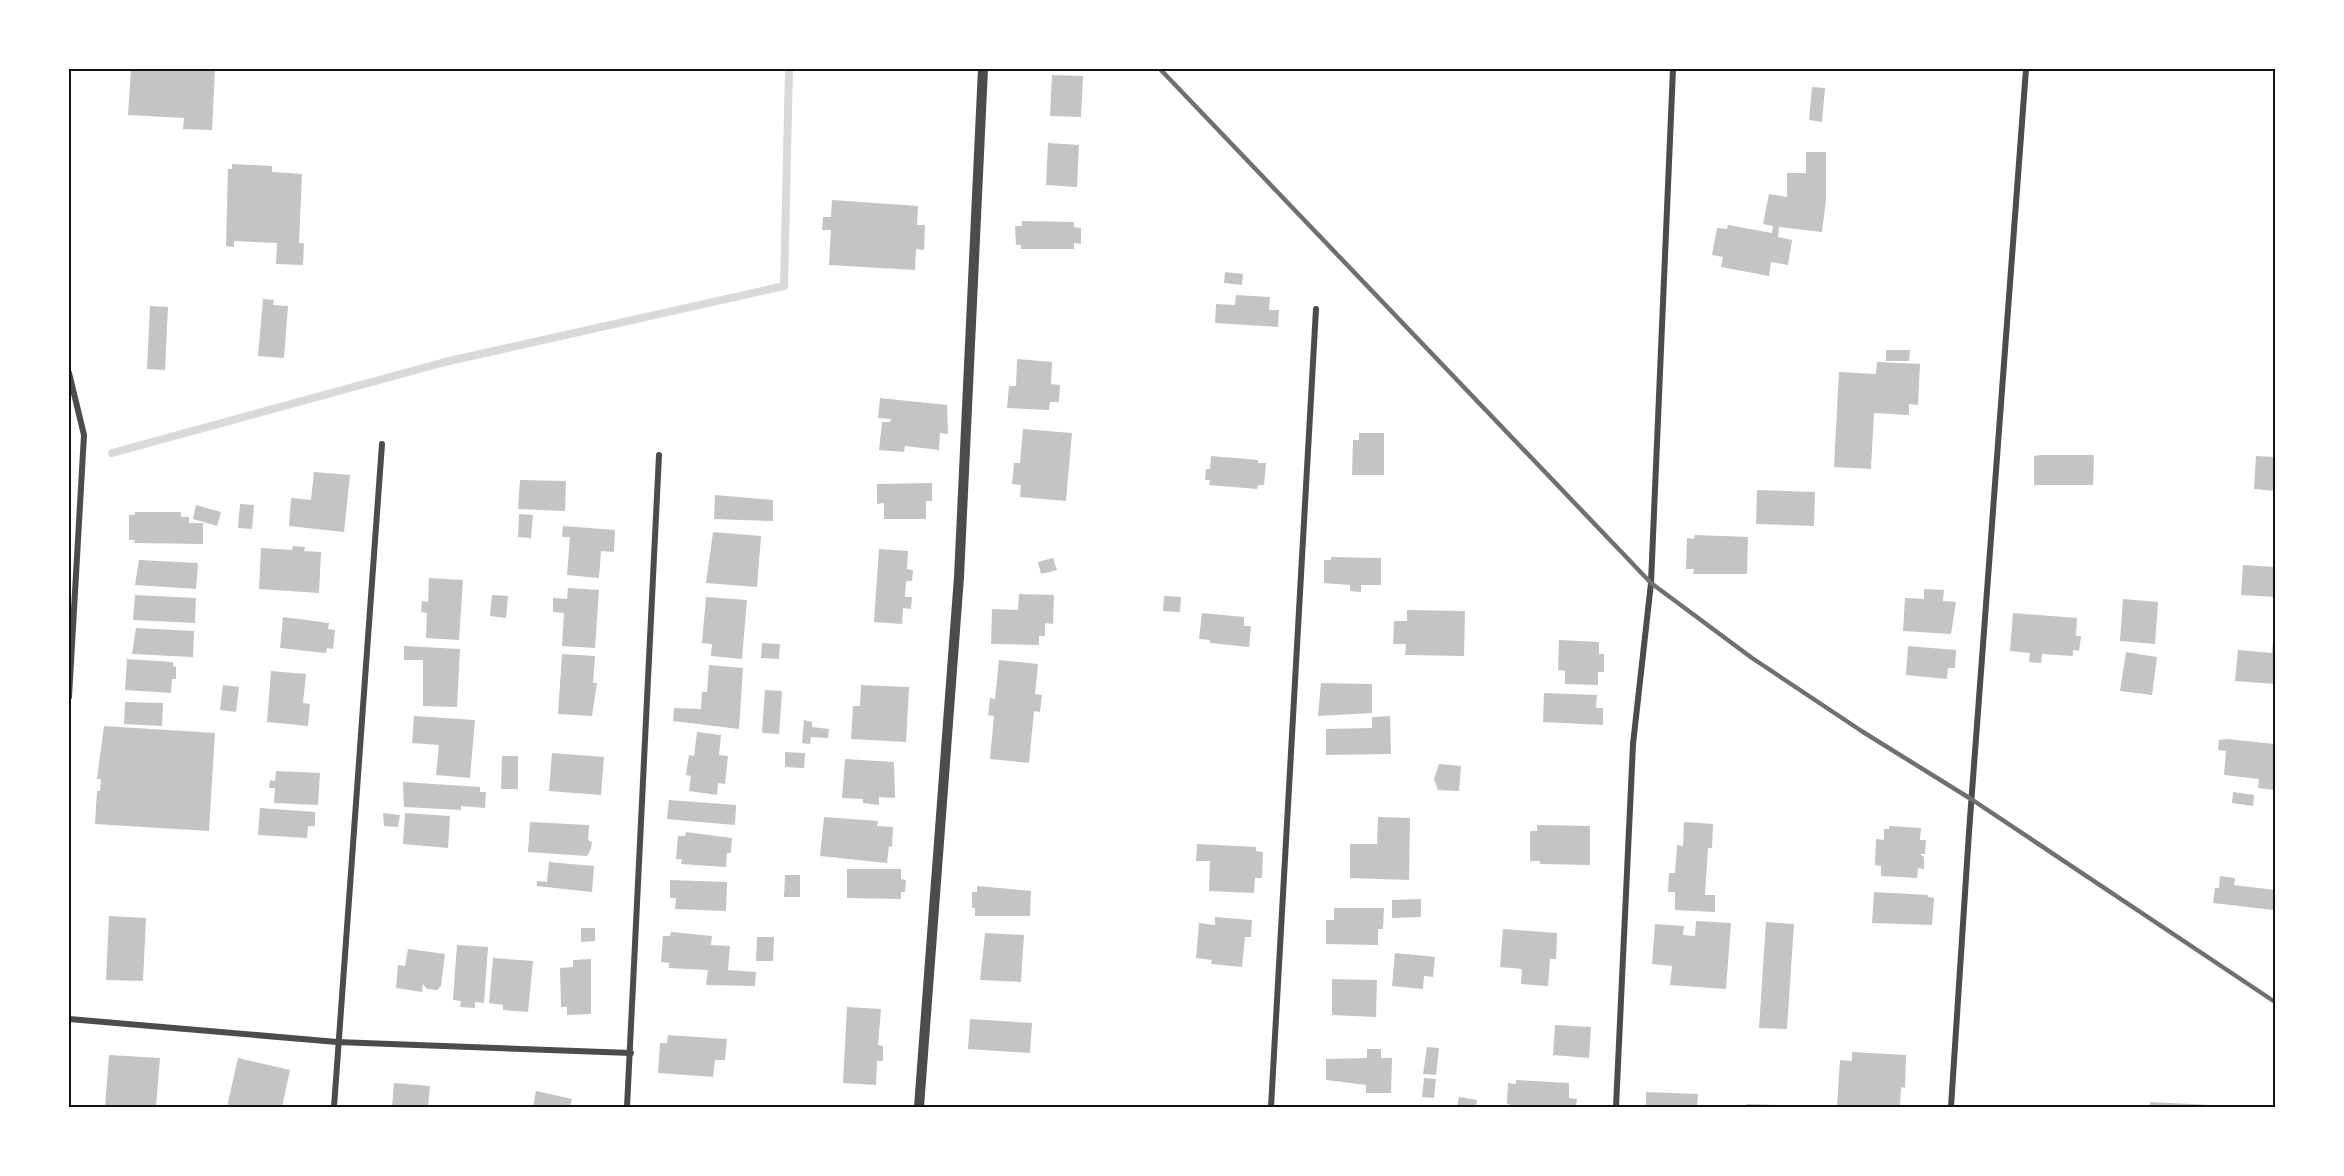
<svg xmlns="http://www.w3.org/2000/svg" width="2344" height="1176" viewBox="0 0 2344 1176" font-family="Commissioner,sans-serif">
<rect width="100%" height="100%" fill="#fff"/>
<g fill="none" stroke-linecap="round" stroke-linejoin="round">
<polyline stroke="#d9d9d9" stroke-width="8" points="112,453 445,362 784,286 789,69"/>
</g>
<g fill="#c4c4c4">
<polygon points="131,69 215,69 212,130 183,129 184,118 128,115"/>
<polygon points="1052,75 1083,76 1081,117 1050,116"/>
<polygon points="1812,87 1825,88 1822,122 1809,120"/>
<polygon points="1048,143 1079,145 1077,187 1046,185"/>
<polygon points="1806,152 1826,152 1826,200 1822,232 1779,227 1778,237 1792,240 1788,265 1771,262 1769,276 1721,267 1723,257 1712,255 1717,228 1727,229 1728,225 1772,233 1773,226 1763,224 1769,194 1787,197 1787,173 1806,173"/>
<polygon points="232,164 272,166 272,172 302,174 299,243 304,243 303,265 276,264 277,243 234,241 234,247 226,246 228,169 232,169"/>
<polygon points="832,200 918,206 917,225 925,225 924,250 916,249 915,270 829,265 831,230 822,230 823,217 831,217"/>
<polygon points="1022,221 1074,222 1074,227 1081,228 1081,244 1074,243 1074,249 1021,249 1021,245 1016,245 1015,226 1022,226"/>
<polygon points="1225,272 1243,274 1242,285 1224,283"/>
<polygon points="1236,295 1270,297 1269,310 1279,310 1278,327 1215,323 1216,304 1235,305"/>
<polygon points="263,299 274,300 273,305 288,306 284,358 258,356"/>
<polygon points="150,306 168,307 165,370 147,369"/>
<polygon points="1886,350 1910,350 1909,361 1886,361"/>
<polygon points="1017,359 1052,362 1051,384 1060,385 1059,402 1050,402 1049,410 1007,408 1009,386 1016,386"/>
<polygon points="1877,362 1920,364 1918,405 1909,404 1909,415 1874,413 1871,469 1834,467 1839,372 1876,374"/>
<polygon points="880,398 947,405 948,434 940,433 939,450 905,446 904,452 879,450 882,422 890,422 891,419 878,418"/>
<polygon points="1023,429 1072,433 1066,501 1020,497 1021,485 1012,484 1014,463 1020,463"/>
<polygon points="1359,433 1384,433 1384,475 1352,475 1353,440 1359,440"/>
<polygon points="2041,455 2094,455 2093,485 2034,485 2034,456"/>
<polygon points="1211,456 1258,460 1258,463 1266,463 1264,485 1258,485 1257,489 1209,485 1210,480 1205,480 1206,469 1210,469"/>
<polygon points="2256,456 2275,457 2275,491 2254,489"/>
<polygon points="314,472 350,475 344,532 289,526 291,498 311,500"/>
<polygon points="520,480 566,481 565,511 518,509"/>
<polygon points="932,483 932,501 926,501 926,519 884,519 884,503 877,504 877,484"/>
<polygon points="1757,490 1815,492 1814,526 1756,524"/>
<polygon points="715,495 773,500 773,521 714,519"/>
<polygon points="240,504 254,505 252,529 238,528"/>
<polygon points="196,505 221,512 217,526 193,519"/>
<polygon points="135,512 181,512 181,517 189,517 189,523 203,523 203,544 134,543 135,540 129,540 129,515 135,515"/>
<polygon points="519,514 533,515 531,538 518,537"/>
<polygon points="563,526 615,530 614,552 601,551 599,578 567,575 570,537 562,537"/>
<polygon points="713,532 761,536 757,587 706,583"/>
<polygon points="1695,535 1748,537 1747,574 1693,574 1694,569 1686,569 1687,538 1694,539"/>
<polygon points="293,546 305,547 304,551 321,552 319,593 259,589 261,548 292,550"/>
<polygon points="879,549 908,551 907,569 913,570 912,581 906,581 905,597 912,597 911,609 903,608 902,624 874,622"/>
<polygon points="1331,557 1381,558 1381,585 1361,585 1361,592 1350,591 1350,585 1324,583 1324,560 1331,560"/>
<polygon points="1053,558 1057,570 1041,574 1038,562"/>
<polygon points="139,560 198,563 196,589 135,585"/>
<polygon points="2243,565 2275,567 2275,597 2241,595"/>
<polygon points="429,578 463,580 459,640 426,638 427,613 421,612 422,601 428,602"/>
<polygon points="568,588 599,590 595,648 562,646 564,613 553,612 553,598 567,599"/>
<polygon points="1924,589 1944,590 1943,601 1956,602 1951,634 1903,631 1905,598 1924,599"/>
<polygon points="1019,594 1054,595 1053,624 1045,623 1045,636 1039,636 1039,645 991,644 992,609 1018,610"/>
<polygon points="135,595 196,598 195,623 133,620"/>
<polygon points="492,595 508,596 506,618 490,616"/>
<polygon points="1164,596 1181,597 1180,612 1163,611"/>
<polygon points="706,597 747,600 742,659 711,656 712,644 702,643"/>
<polygon points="2123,599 2158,602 2155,644 2120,641"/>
<polygon points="1407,610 1465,611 1464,656 1405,655 1406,644 1393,644 1394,621 1407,621"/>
<polygon points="1202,613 1244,617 1244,626 1251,626 1249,647 1210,643 1210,640 1199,639"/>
<polygon points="2013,613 2077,618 2076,636 2081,636 2079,651 2073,650 2073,656 2042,654 2041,663 2029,662 2030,653 2010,651"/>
<polygon points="283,617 329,623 328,629 335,630 333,649 327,648 326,653 280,648"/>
<polygon points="136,628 194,631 193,657 132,654"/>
<polygon points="1559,640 1599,642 1599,654 1604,654 1604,672 1598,672 1598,685 1565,684 1565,671 1558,670"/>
<polygon points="2273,641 2275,641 2275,684 2235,681 2238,650 2272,653"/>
<polygon points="762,643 780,644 779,659 761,658"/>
<polygon points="404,646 460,649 457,707 423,706 423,660 404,660"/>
<polygon points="1908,646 1956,650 1955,668 1948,668 1947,679 1906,675"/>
<polygon points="2126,652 2157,657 2152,695 2120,691"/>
<polygon points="562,654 595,656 593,683 597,683 592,716 558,714"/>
<polygon points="127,659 173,662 173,666 176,667 176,679 172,679 171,693 125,690"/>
<polygon points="999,660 1038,664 1035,694 1042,695 1040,712 1034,711 1029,763 990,759 994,716 988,715 990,698 995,699"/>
<polygon points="709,665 743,668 739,729 673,721 674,708 701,709 702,692 707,692"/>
<polygon points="271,671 306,674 303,703 310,704 308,726 267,722"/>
<polygon points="1321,683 1372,684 1372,713 1318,716"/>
<polygon points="223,685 239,687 236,712 220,710"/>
<polygon points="861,685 909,687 906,742 851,739 853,706 860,706"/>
<polygon points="765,690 782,691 779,734 762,733"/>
<polygon points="1544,693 1597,695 1596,708 1603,708 1603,725 1543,722"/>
<polygon points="125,702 163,703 162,726 124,724"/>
<polygon points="414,716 475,720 470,778 436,775 439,745 412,743"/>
<polygon points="1390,716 1391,754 1326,755 1326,729 1372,728 1372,717"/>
<polygon points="804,720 812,722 812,727 829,729 828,738 811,737 810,744 802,743"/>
<polygon points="104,726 215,733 209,831 95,824 97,791 100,791 101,779 97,779"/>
<polygon points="697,732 721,735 719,755 728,756 725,784 718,783 717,795 689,791 691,776 686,775 689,755 694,756"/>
<polygon points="2227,739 2275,744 2275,790 2258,788 2259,779 2224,775 2226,751 2218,750 2219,740"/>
<polygon points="785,752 805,753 804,768 785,767"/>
<polygon points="552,753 604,757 601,795 549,791"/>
<polygon points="502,756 518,756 518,789 501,789"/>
<polygon points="845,759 894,762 895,798 879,797 879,805 863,803 863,799 842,798"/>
<polygon points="1439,764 1461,766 1459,791 1438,790 1434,779"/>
<polygon points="276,771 320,773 318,805 274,803 275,788 269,788 270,780 275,781"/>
<polygon points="403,782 480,787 480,792 486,792 485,808 461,806 461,810 404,807"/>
<polygon points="2233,792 2254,795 2253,806 2232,803"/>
<polygon points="669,800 736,805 735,825 667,819"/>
<polygon points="260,808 315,812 315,826 308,826 307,838 258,835"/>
<polygon points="383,813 400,815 398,827 384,826"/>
<polygon points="405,813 450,816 448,848 403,844"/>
<polygon points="824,817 878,821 877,826 893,827 892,847 889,846 887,863 820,856"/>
<polygon points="1378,817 1410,818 1409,880 1350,878 1350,844 1377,844"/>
<polygon points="530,822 589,825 588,840 592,842 591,849 587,856 528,852"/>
<polygon points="1684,822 1713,824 1712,848 1708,848 1705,895 1715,895 1715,912 1675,910 1675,892 1668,892 1669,873 1675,873 1677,845 1683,846"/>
<polygon points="1537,825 1590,826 1590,865 1540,864 1540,861 1530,861 1530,831 1537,831"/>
<polygon points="1889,826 1921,828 1920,840 1926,840 1925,854 1920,854 1924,857 1924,869 1918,868 1917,878 1881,876 1881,866 1875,865 1876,839 1884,840 1884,829 1889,829"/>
<polygon points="686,832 732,838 731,853 727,853 726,867 681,864 682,859 676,859 678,836 685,836"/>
<polygon points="1197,844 1256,847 1256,851 1263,852 1262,878 1255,878 1254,893 1209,891 1210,861 1196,861"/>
<polygon points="549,862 594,866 592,892 537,886 537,881 547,882"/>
<polygon points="847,869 901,869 901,879 906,880 905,892 901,892 901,899 847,898"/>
<polygon points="785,875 800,875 800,897 784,897"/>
<polygon points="2220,876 2235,878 2234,885 2275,890 2273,910 2213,903 2215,888 2219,888"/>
<polygon points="670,880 727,882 726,911 675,909 676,898 670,898"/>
<polygon points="977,886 1031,891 1030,916 975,916 975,908 972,908 972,892 977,892"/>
<polygon points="1874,892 1928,895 1928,897 1934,898 1932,925 1872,923"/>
<polygon points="1421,899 1421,917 1392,918 1392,900"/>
<polygon points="1334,908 1384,908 1383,929 1378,929 1378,945 1326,944 1326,920 1334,920"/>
<polygon points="109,916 146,918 143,981 106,980"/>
<polygon points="1215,917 1252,920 1251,937 1245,937 1242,967 1211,964 1212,960 1196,958 1199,923 1215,925"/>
<polygon points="1696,921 1731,923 1726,989 1670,985 1672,966 1652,964 1655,924 1684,926 1683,935 1695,936"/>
<polygon points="1766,922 1794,924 1787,1029 1759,1028"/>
<polygon points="581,928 595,928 595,941 581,942"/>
<polygon points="1503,929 1557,933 1556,959 1550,959 1548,986 1521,984 1522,969 1500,967"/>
<polygon points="671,932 712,936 711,945 730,946 728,970 756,972 755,986 706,985 708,970 669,968 669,963 661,962 663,936 670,936"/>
<polygon points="985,933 1024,935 1021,982 980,980"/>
<polygon points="757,937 774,937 773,961 756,961"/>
<polygon points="457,945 488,947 484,1003 475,1002 475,1008 460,1007 461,1001 453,1000"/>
<polygon points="408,949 445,954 441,986 437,990 427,989 423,984 422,992 396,988 398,965 405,966"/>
<polygon points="1395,953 1435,957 1433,977 1424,976 1423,989 1392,986"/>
<polygon points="493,958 533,961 528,1012 503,1010 503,1005 489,1003"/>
<polygon points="591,959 591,1014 567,1015 567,1007 561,1007 560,968 573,967 573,960"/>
<polygon points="1332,979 1377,980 1376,1017 1332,1015"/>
<polygon points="847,1007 881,1009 878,1045 883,1046 883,1061 877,1061 876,1085 843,1083"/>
<polygon points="970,1019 1032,1023 1030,1053 968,1049"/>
<polygon points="1555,1025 1591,1027 1589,1058 1553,1055"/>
<polygon points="668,1035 727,1039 725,1060 715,1060 713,1077 658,1073 660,1043 667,1043"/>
<polygon points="1427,1047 1439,1048 1436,1075 1423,1074"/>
<polygon points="1367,1049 1381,1049 1381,1058 1392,1058 1391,1093 1366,1093 1366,1085 1326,1080 1326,1059 1367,1058"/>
<polygon points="1852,1052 1906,1055 1905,1088 1901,1087 1900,1107 1837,1107 1840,1060 1852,1061"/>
<polygon points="109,1055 160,1058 156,1107 105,1107"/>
<polygon points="238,1058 290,1070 282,1107 227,1107"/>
<polygon points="1424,1078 1436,1079 1434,1098 1422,1097"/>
<polygon points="1516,1080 1569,1083 1569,1098 1577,1099 1576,1107 1520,1107 1507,1104 1508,1083 1516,1084"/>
<polygon points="394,1083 430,1086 428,1107 392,1107"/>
<polygon points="536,1091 572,1099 570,1107 533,1107"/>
<polygon points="1646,1092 1698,1094 1697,1107 1646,1107"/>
<polygon points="1459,1097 1477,1100 1476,1107 1457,1107"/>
<polygon points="2150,1102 2211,1105 2211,1107 2150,1107"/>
<polygon points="1747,1104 1777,1105 1777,1107 1747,1107"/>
</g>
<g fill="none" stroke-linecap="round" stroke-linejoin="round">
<g stroke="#4c4c4c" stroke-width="6">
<polyline points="69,373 84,435 69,697"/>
<polyline points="69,1019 337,1042 631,1053"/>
<polyline points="334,1107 382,444"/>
<polyline points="627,1107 659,455"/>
<polyline points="1271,1107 1316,309"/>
<polyline points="1616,1107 1633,744 1651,583 1673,69"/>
<polyline points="1951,1107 1969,832 2026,69"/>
</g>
<polyline stroke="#4c4c4c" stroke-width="10" points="919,1107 959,577 983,69"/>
<polyline stroke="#707070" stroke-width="4.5" points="1160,69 1651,583 1752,658 1863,732 1971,799 2275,1002"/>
</g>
<rect width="2344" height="1176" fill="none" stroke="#ffffff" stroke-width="141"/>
<rect x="70" y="70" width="2204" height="1036" fill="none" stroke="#111" stroke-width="2"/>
</svg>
